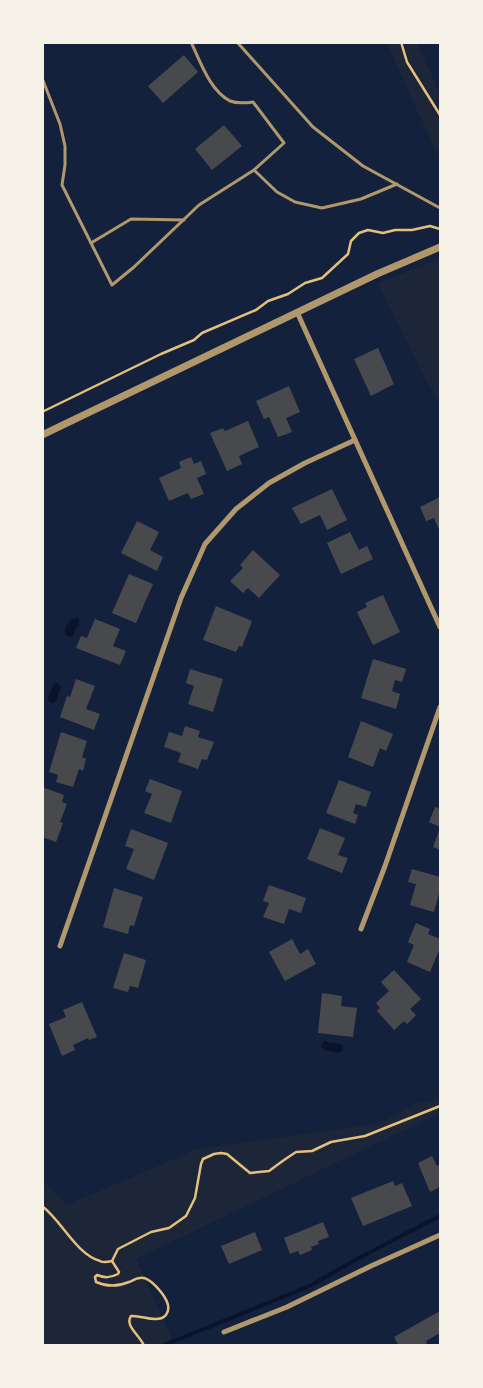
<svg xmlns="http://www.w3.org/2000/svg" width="483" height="1388" viewBox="0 0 483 1388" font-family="Jost,sans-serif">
<rect width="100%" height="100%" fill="#14213d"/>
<g fill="#1d2539">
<polygon points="387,43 417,43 440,94 440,161"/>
<polygon points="440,259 440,405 426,380 378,283"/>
<polygon points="440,1097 440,1114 398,1133 136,1259 175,1345 43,1345 42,1181 66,1205 187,1154 190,1150 381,1123 417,1103 431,1101"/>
</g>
<g fill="#0b132b">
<path d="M75 618 79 619V624L76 628 73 636 69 637 65 634C65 627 68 620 75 618Z"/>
<polygon points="56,683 58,683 61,687 56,701 53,703 50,702 48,698 53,684"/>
<path d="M326 1041C332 1045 336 1041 343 1046L342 1051 339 1053 324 1050 321 1046 323 1042Z"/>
</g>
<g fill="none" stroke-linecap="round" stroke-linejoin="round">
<polyline stroke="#0b132b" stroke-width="4" points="162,1346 312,1285 355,1260 440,1216"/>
</g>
<g fill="#48494c">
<polygon points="184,55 198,72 163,103 148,86"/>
<polygon points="224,125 242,146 212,170 195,149"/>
<polygon points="378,348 394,384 371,396 354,359"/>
<polygon points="289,386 300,412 286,418 292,432 278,437 269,417 264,419 256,401"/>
<polygon points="248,421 259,447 239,456 242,464 227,471 210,433 223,428 225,431"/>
<polygon points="191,457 194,464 201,461 206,474 197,478 204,494 191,499 188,493 169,501 159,478 181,468 179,462"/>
<polygon points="332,489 347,520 327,530 320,515 301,524 292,508"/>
<polygon points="440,497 440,532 434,518 426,521 420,507"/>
<polygon points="137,521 159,532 150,550 163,557 157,571 121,553"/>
<polygon points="350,532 359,550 367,546 373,559 341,574 327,543"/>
<polygon points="253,550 280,575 259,598 248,588 243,593 230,581 243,568 240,565"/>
<polygon points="129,574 153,584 136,623 112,613"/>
<polygon points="383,595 400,632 373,645 357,612 367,607 365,603"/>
<polygon points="216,606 252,621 242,647 239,646 236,652 203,640"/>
<polygon points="95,619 120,629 113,646 126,651 120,665 76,648 81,636 87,638"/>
<polygon points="373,659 406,669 402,682 395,680 392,691 400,694 396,709 361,698"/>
<polygon points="190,669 223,679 213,712 188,704 194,686 186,683"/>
<polygon points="76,679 95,686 86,709 100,714 94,730 60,717 67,696 70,697"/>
<polygon points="361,721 393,734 386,751 380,748 373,767 348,757"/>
<polygon points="185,726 200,731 198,737 214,742 207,760 202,759 198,769 178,762 181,753 164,747 169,732 182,736"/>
<polygon points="61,732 87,741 82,757 86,759 83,771 79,769 73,787 56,782 58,775 49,772"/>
<polygon points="150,779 182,791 171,823 144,813 152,794 145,791"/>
<polygon points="339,780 371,792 366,807 356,804 353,813 358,815 355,824 326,813"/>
<polygon points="42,787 64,795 62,802 67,804 60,822 63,823 56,842 42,837"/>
<polygon points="435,807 440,809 440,827 429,822"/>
<polygon points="320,828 345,838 338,855 348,858 342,873 307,859"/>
<polygon points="440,828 440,850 433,847"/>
<polygon points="131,829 168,843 154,880 126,869 134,849 125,846"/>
<polygon points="412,869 440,877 440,890 434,912 410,905 416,884 408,882"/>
<polygon points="269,885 306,898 301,913 289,909 284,924 263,917 269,903 263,901"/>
<polygon points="114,888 143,897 134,926 130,925 128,934 103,927"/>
<polygon points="416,923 430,929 428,934 440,939 440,948 430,972 407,962 414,945 408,942"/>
<polygon points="292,939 300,954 308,949 316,964 285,981 269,952"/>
<polygon points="124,953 146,960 138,988 130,986 128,992 113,988"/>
<polygon points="394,970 421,999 410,1009 416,1015 407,1024 404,1021 394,1030 377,1011 380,1008 376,1003 389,991 381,982"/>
<polygon points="322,993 342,996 341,1006 357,1008 353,1037 318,1033"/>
<polygon points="82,1002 97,1037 89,1040 88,1038 73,1045 75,1050 62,1056 49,1024 66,1017 63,1010"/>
<polygon points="432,1156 437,1166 440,1164 440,1187 430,1192 418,1163"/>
<polygon points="393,1181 395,1186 402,1183 412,1206 363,1226 351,1198"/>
<polygon points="323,1222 329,1237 318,1241 319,1244 311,1247 312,1250 300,1255 298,1251 290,1254 284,1238"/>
<polygon points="255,1232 262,1250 229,1264 221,1246"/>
<polygon points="440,1311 440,1333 426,1341 427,1343 423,1346 399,1346 394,1337"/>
</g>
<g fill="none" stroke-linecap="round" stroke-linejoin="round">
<g stroke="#e5c07b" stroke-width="2.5">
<polyline points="401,42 407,62 440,115"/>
<polyline points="42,412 161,354 194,340 202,333 256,310 268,301 288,294 305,283 322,278 348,254 351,241 359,233 368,230 383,233 395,230 412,230 430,226 440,229"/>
<path d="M42 1206C62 1221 76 1254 100 1261 103 1263 108 1262 112 1261L118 1249 151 1232 169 1228 186 1216 195 1198 201 1164 203 1159 214 1154 221 1153 227 1154 250 1173 269 1171 284 1160 296 1152 312 1151 331 1142 365 1136 440 1106"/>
<path d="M112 1261 119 1272 118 1274C110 1278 105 1278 97 1275L95 1277 96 1282C107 1287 117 1287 129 1282 132 1281 136 1278 140 1278 150 1276 166 1296 168 1305 169 1310 167 1316 162 1318 152 1322 141 1315 131 1316 124 1326 141 1336 144 1346"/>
</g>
<g stroke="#b1986c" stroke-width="3">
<path d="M191 42C200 61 210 91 230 101 238 104 246 103 253 102L284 143 254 170 277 192 295 202 322 208 361 199 397 184"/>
<polyline points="237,42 313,127 363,166 440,208"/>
<polyline points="42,78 60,124 65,146 65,165 62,185 112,285 134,267 199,205 254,170"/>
<polyline points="91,243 131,219 184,220"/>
</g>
<g stroke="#b1986c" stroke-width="5">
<polyline points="297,312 440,627"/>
<polyline points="361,929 385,866 440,707"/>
<polyline points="60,946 181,598 205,544 236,509 269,483 305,463 355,440"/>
<polyline points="224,1332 287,1307 371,1266 440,1235"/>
</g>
<polyline stroke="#b1986c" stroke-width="7" points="42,435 377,274 440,247"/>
</g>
<rect width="483" height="1388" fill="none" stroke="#f6f1e7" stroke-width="88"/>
</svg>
